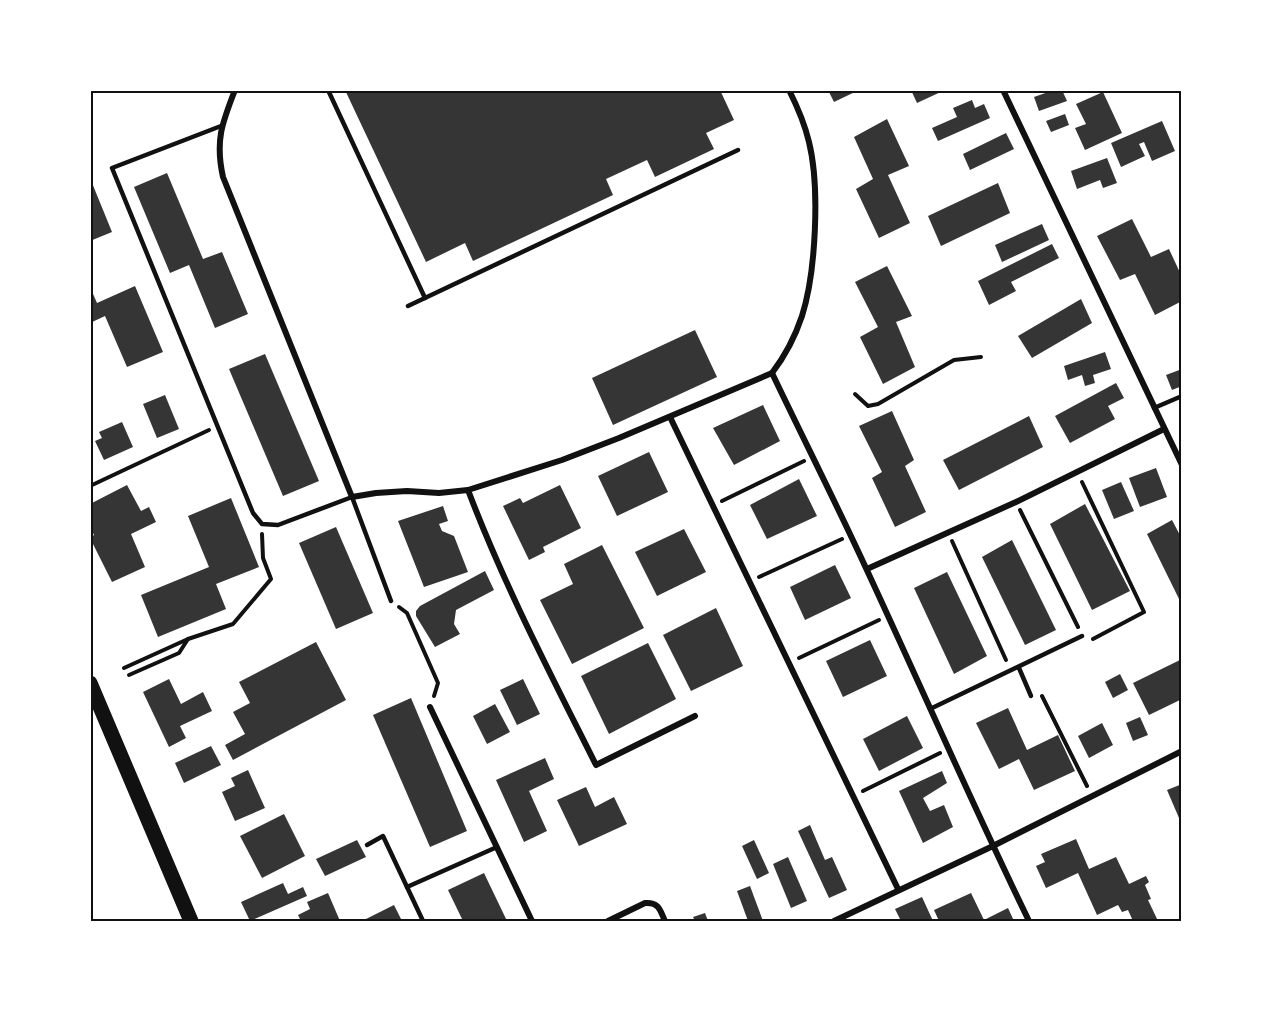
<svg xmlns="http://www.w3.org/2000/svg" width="1272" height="1011" viewBox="0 0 1272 1011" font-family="Arial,sans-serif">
<rect width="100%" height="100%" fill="#fff"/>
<g fill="#353535">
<polygon points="345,90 720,90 734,120 706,133 714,149 655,177 647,160 606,179 613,195 473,261 465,243 426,262"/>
<polygon points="828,90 859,90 834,102"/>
<polygon points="911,90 945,90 917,103"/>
<polygon points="1054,90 1062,90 1067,101 1039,111 1034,97"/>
<polygon points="1103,92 1122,133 1085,150 1075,128 1086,124 1076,104"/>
<polygon points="972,100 975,108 984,104 990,118 938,141 932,128 957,117 953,108"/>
<polygon points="1065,114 1069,125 1051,132 1046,121"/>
<polygon points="887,119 909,166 888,175 910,223 879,238 856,189 873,179 854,137"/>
<polygon points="1162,121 1175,151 1152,161 1144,142 1139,144 1145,156 1121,167 1111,143"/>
<polygon points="1006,133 1014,149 970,170 963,154"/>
<polygon points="1107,158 1117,183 1103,188 1100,180 1077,189 1071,171"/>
<polygon points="167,173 203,259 222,252 248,314 215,328 189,265 170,273 134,187"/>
<polygon points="90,178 112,232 90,241"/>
<polygon points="998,183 1010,213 941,246 928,216"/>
<polygon points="1132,219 1151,257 1169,249 1182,277 1182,301 1155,315 1135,274 1120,280 1097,236"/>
<polygon points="1042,224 1049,240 1002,262 995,245"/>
<polygon points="1052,244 1059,258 1011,282 1016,291 989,305 978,281"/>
<polygon points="887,266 912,316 896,322 915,367 883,384 860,337 878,327 855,282"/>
<polygon points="135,286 163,352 127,367 105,316 90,323 90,287 97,303"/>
<polygon points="1081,299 1092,323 1032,358 1018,336"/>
<polygon points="695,330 717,377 613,425 592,378"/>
<polygon points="1105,352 1111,369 1093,375 1095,383 1085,386 1082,375 1068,380 1064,366"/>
<polygon points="265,354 319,481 283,496 229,369"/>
<polygon points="1182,369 1182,386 1172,390 1166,375"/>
<polygon points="1116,383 1124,398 1108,406 1115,419 1070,443 1055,416"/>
<polygon points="165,395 179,429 157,438 143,404"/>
<polygon points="763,405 780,441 734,465 713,428"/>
<polygon points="892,411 914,460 905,466 926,512 895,527 872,478 882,472 859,426"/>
<polygon points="1029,416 1043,447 959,490 943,460"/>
<polygon points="122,422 133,447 104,460 95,441 102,438 99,432"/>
<polygon points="649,452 668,492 617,516 598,476"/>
<polygon points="1156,468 1167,497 1140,507 1129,478"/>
<polygon points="799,479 817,516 767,539 750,505"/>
<polygon points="1121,482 1134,511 1114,519 1102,490"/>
<polygon points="127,485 141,511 149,507 156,522 131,534 145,567 112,582 90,538 94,535 90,527 90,504"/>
<polygon points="560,485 581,528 543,547 545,552 529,560 503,506 520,498 523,503"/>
<polygon points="231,498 259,567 216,584 226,609 158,637 141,595 209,567 188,516"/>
<polygon points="1085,504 1130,591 1092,610 1050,524"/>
<polygon points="443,506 448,521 439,524 442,531 454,536 468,572 424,587 398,521"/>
<polygon points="1172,520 1182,539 1182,605 1147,534"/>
<polygon points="336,527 373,613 336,629 299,543"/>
<polygon points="684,529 706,572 657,596 635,552"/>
<polygon points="1012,540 1056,630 1025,645 982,557"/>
<polygon points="602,545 644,628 572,664 540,600 573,584 564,564"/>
<polygon points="835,565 851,598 805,620 790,587"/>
<polygon points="485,571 494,590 456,610 454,624 460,634 435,647 416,616 416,611 420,606"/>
<polygon points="947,572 987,656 954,674 914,588"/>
<polygon points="716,608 743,666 691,691 663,635"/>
<polygon points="870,640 887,676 843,697 826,661"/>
<polygon points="316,642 346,700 233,760 225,745 245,734 233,712 250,703 239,682"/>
<polygon points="648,643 676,699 609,734 581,676"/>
<polygon points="1182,659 1182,699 1149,715 1133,683"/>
<polygon points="1120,674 1128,690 1113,698 1105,682"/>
<polygon points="169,679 181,704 203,692 212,711 180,726 186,738 169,747 143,692"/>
<polygon points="523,679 540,714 517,725 500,690"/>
<polygon points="411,698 467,831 430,847 373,715"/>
<polygon points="495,704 510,732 487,744 473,716"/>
<polygon points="1008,708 1027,750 1058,735 1075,771 1034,790 1019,759 999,769 976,723"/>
<polygon points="907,716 923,748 879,771 863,739"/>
<polygon points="1140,717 1148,735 1133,741 1126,723"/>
<polygon points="1102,723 1113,745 1089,758 1078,736"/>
<polygon points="211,746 221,765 184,783 175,763"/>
<polygon points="545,758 554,779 529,791 547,831 524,842 496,780"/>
<polygon points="248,770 265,808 235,821 222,792 235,786 231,778"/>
<polygon points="942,771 947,783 923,798 930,811 944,805 953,827 923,843 899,791"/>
<polygon points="1182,784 1182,825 1167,790"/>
<polygon points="586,787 595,807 614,797 627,824 579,846 557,800"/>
<polygon points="284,814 305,856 262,878 240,836"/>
<polygon points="810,825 825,860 832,857 847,890 829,898 798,831"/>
<polygon points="1076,839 1089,869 1116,857 1129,884 1146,876 1149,882 1145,885 1151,899 1148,900 1158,921 1133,921 1128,910 1122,912 1118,905 1097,915 1078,873 1046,888 1036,866 1045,862 1041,854"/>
<polygon points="357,840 366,857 325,876 316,859"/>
<polygon points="754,840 769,873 757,879 742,846"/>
<polygon points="788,857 807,901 791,908 773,864"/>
<polygon points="484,873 507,921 463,921 448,890"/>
<polygon points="283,883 288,894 303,887 307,896 250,921 241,902"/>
<polygon points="750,886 763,921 748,921 737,891"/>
<polygon points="328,893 340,921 301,921 298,915 310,909 307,902"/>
<polygon points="971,893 984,920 1008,908 1014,921 939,921 934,910"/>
<polygon points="922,897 933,921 901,921 895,909"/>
<polygon points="394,905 402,921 362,921"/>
<polygon points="705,913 708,921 695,921 693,917"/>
</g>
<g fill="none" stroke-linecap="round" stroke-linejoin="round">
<g stroke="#111" stroke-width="4">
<polyline points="855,394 868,406 878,404 954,360 981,357"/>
<polyline points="1082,482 1144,612 1093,639"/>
<polyline points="90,486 209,430"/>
<polyline points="722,501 804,461"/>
<polyline points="1020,510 1078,627"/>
<polyline points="952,541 1006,660"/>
<polyline points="759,577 842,539"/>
<polyline points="399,607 407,613 438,683 434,696"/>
<polyline points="799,658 879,620"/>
<polyline points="124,668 188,639 233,624 271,579 263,558 262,534"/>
<polyline points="129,675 179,653 188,639"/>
<polyline points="1042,696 1087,786"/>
<polyline points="863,791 940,753"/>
</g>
<g stroke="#111" stroke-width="4.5">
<polyline points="328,90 425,298"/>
<polyline points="221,126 112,168 253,513 262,524 278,525 352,497 391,601"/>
<polyline points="408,306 738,150"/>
<polyline points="1154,408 1182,396"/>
<polyline points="1019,668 1031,696"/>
<polyline points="930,709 1082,636"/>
<polyline points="367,845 383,836 423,921"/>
<polyline points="407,887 497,847"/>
</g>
<g stroke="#111" stroke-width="6">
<path d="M235 90C222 123 215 141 223 177L352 497 376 493 407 491 439 493 468 490 562 460 619 438 772 373C785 356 795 337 802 316 816 272 820 187 809 142 805 125 797 106 789 90"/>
<polyline points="1003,90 1182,465"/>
<path d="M772 373C803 438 835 501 865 566 920 684 972 804 1029 921"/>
<polyline points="670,417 898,889"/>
<path d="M468 490C504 585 551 675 596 765L695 716"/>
<polyline points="867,569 1016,502 1164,429"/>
<polyline points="430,707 532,921"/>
<path d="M608 921 645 903C659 902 660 910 665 921"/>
<polyline points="834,921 993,846 1182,751"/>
</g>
<polyline stroke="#111" stroke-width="15" points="90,683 191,921"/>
</g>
<rect width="1272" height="1011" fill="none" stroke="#ffffff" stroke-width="183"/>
<rect x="92" y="92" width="1088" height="828" fill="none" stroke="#111" stroke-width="2"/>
</svg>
